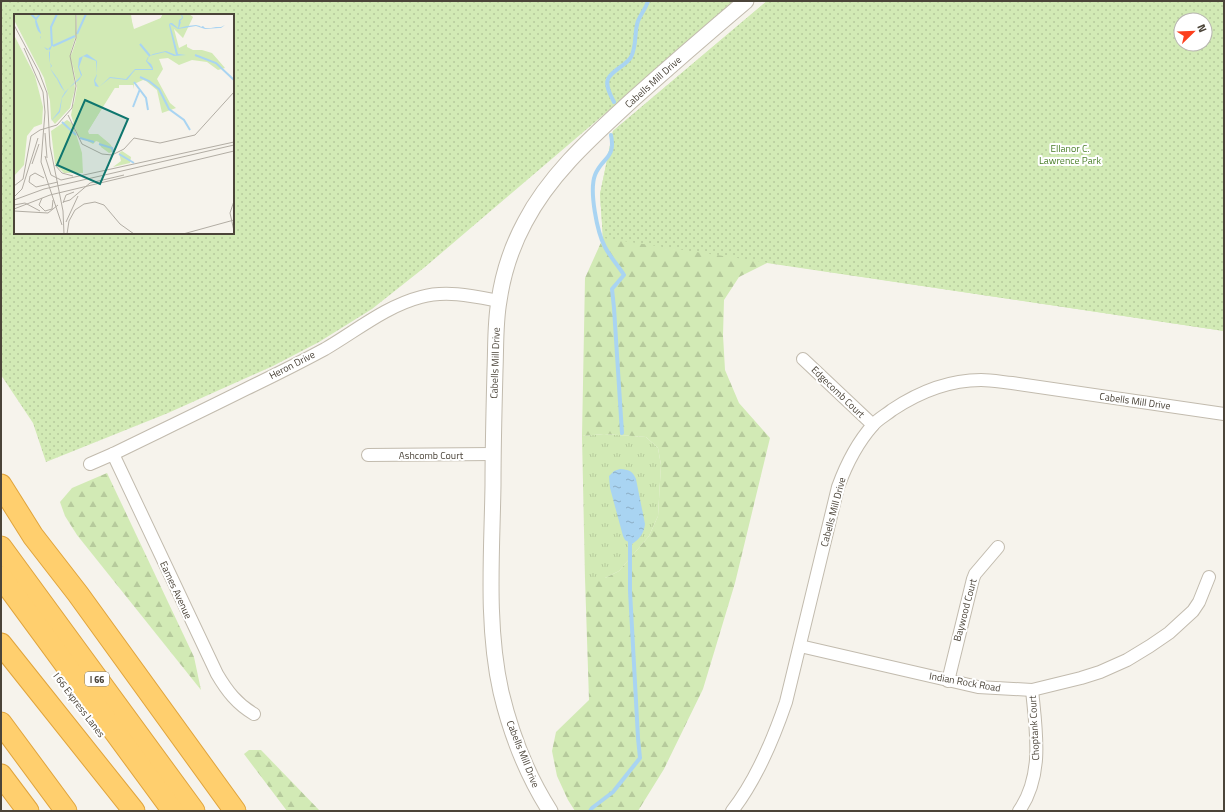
<svg xmlns="http://www.w3.org/2000/svg" width="1225" height="812" viewBox="0 0 1225 812" font-family="'Titillium Web',sans-serif">
<defs>
<pattern id="grass-tufts" width="24" height="20" patternUnits="userSpaceOnUse"><rect width="24" height="20" fill="#d2eab5"/><path d="M3 7l-1-3M5 7V3M7 7l1-3M15 17l-1-3M17 17v-4M19 17l1-3" fill="none" stroke="#b6ca9c"/></pattern>
<pattern id="forest-firs" width="22" height="20" patternUnits="userSpaceOnUse"><rect width="22" height="20" fill="#d2eab5"/><path d="M5 1l3.5 6h-7zM16 11l3.5 6h-7z" fill="#b6ca9c"/></pattern>
<pattern id="park-dots" width="8" height="8" patternUnits="userSpaceOnUse"><rect width="8" height="8" fill="#d2eab5"/><path d="M2 2h.1M6 6h.1" fill="none" stroke="#b6ca9c" stroke-width="1.8" stroke-linecap="round"/></pattern>
<pattern id="water-ripples" width="26" height="14" patternUnits="userSpaceOnUse"><rect width="26" height="14" fill="#a9d4f2"/><path d="M2 4q2-2 4 0t4 0M15 11q2-2 4 0t4 0" fill="none" stroke="#8caec5"/></pattern>
</defs>
<rect width="100%" height="100%" fill="#f6f3ec"/>
<polygon fill="url(#grass-tufts)" points="604,434 646,437 658,448 661,465 658,516 649,536 619,571 605,578 585,578 582,436"/>
<g fill="url(#forest-firs)" fill-rule="evenodd">
<path d="M767 1H1224V331L767 263 739 277 724 300 723 335 725 370 739 403 770 438 735 583 703 689 664 769 638 811H575L568 800 557 776 552 751 556 732 589 700 585 578H605L619 571 649 536 658 516 661 465 658 448 646 437 604 434 582 436 585 278 603 238 600 194 613 131ZM1181 20H1205V44H1181Z"/>
<polygon points="107,473 194,657 201,690 77,535 65,516 60,502 72,488"/>
<polygon points="249,750 261,750 320,811 287,811 244,754"/>
</g>
<g fill="url(#park-dots)" fill-rule="evenodd">
<path d="M1 1H737L425 267 372 309 319 342 273 366 168 413 46 462 33 423 1 375ZM15 15H233V233H15Z"/>
<path d="M767 1H1224V331L603 238 600 194 613 131ZM1181 20H1205V44H1181Z"/>
</g>
<path fill="url(#water-ripples)" d="M620 469C629 470 632 470 636 479L645 524C644 533 640 539 632 544L625 540 623 536 610 488 609 476 614 471Z"/>
<g fill="none" stroke-linecap="round" stroke-linejoin="round">
<g stroke="#a9d4f2" stroke-width="4">
<path d="M614 102C611 96 605 86 608 79 613 69 626 66 631 57 637 46 634 32 638 21 641 14 646 8 648 1"/>
<path d="M611 135C616 159 602 157 595 175 589 191 597 232 605 247 610 257 618 265 624 275L612 289 614 308 622 433"/>
<polyline points="590,811 592,808 613,792 640,758 638,738 630,591 630,538"/>
</g>
<defs>
<g id="minor">
<polyline points="803,359 873,425"/>
<path d="M113 454 217 674C227 691 237 704 254 714"/>
<polyline points="368,455 493,454"/>
<path d="M90 464 113 454C158 432 202 411 246 389 273 376 299 363 325 349 356 331 386 306 421 297 446 290 473 296 499 301"/>
<polyline points="800,646 978,687 1032,690 1081,678 1100,672 1127,660 1150,646 1169,633 1193,611 1199,602 1209,577"/>
<polyline points="948,681 973,579 975,574 998,547"/>
<path d="M732 811C757 779 773 740 786 702L838 487C846 465 857 443 873 425 878 419 886 415 892 410 919 392 949 380 981 380 991 380 1002 382 1012 383L1224 414"/>
<path d="M1019 811C1044 775 1036 731 1032 690"/>
</g>
<path id="tertiary" d="M550 811C527 775 511 734 501 692 486 625 492 553 493 485 493 446 494 408 495 370 496 346 495 323 499 301 503 273 512 246 525 222 550 174 592 137 631 101 669 67 707 34 746 1"/>
<g id="motorway">
<polyline points="1,485 33,536 78,594 235,811"/>
<polyline points="1,547 194,811"/>
<polyline points="1,577 173,811"/>
<polyline points="1,644 134,811"/>
<polyline points="1,723 66,811"/>
<polyline points="1,775 28,811"/>
</g>
</defs>
<use href="#minor" stroke="#c2bbae" stroke-width="14"/>
<use href="#tertiary" stroke="#c2bbae" stroke-width="17"/>
<use href="#motorway" stroke="#e0a43c" stroke-width="23"/>
<use href="#minor" stroke="#fff" stroke-width="12"/>
<use href="#tertiary" stroke="#fff" stroke-width="15"/>
<use href="#motorway" stroke="#ffcf6e" stroke-width="21"/>
</g>
<g text-anchor="middle" dominant-baseline="central" stroke-width="4" stroke-linejoin="round" paint-order="stroke">
<rect fill="#fff" stroke="#817c74" stroke-width="1" x="85" y="672" width="24" height="14" rx="3"/>
<g font-size="9" font-weight="bold" fill="#4b4439">
<text x="97" y="679">I 66</text>
</g>
<g font-size="10" fill="#4b4439" stroke="#fff">
<text transform="translate(653 82) rotate(-42)">Cabells Mill Drive</text>
<text transform="translate(495 363) rotate(-88)">Cabells Mill Drive</text>
<text transform="translate(292 365) rotate(-27)">Heron Drive</text>
<text transform="translate(838 392) rotate(44)">Edgecomb Court</text>
<text transform="translate(1135 401) rotate(8)">Cabells Mill Drive</text>
<text x="431" y="455">Ashcomb Court</text>
<text transform="translate(833 512) rotate(-75)">Cabells Mill Drive</text>
<text transform="translate(176 590) rotate(65)">Eames Avenue</text>
<text transform="translate(965 610) rotate(-75)">Baywood Court</text>
<text transform="translate(965 682) rotate(10)">Indian Rock Road</text>
<text transform="translate(79 705) rotate(53)">I 66 Express Lanes</text>
<text transform="translate(1034 728) rotate(-93)">Choptank Court</text>
<text transform="translate(523 754) rotate(68)">Cabells Mill Drive</text>
</g>
<g font-size="10" fill="#4a7f2a" stroke="#fff">
<text x="1070" y="148">Ellanor C.<tspan x="1070" dy="12">Lawrence Park</tspan></text>
</g>
</g>
<g transform="translate(14 14)">
<rect width="220" height="220" fill="#f6f3ec"/>
<path d="M108 137 117 143 116 149 99 153 107 147 105 139Z" fill="#d2eab5"/>
<path d="M149 0H175L179 3 169 24 160 15 165 34 173 30V33L179 36H188L198 39 211 54 204 56 193 48 178 46 165 51 154 44 145 45 149 55 143 65 156 89 162 94 148 99 143 76 132 67 129 66 120 70 119 75V71H105V74H100L74 117 75 120H84L96 130 101 137 95 139 87 133 85 128 82 127 79 130 64 122 57 101 59 91 117 4 120 15 147 4Z" fill="#d2eab5"/>
<path d="M0 0H62V21L57 37 61 75 56 94 41 110 37 105 36 87 30 64 0 6ZM63 0H117L119 17 146 5 149 0 167 2 164 10 157 9 155 13 164 39 160 42 152 38 141 40 136 43 139 55H121L119 60 114 62V66L107 64 69 125 64 122 58 101 63 73 57 42 62 27ZM0 21 21 62 29 93 28 110 20 113 13 122 10 151 0 162ZM53 106 59 110 68 139 69 159H50L41 150 37 117Z" fill="#d2eab5"/>
<path d="M167 0H168L169 4 166 7 167 8 165 14 173 12 182 11 186 12 187 13 189 12 191 14H197L202 13H207L211 11 215 10 211 11 207 14H205L191 15 182 12 164 15 156 10 164 40 172 41 160 42 151 38 135 42 133 47 137 50 139 54V56H121L113 66 96 64 85 73 81 72 80 66 83 60 82 47 69 42 65 53 68 61 65 66 55 74 48 84 46 98 37 107 45 97 48 83 51 78 47 73 43 65 40 61 36 54 37 52 36 49 35 42V38L36 37 35 35 33 36 30 33 26 25V23L27 22 26 20V19L24 17 22 12 21 7 22 5 27 19 26 20 27 22 26 25 30 33 34 35 37 32H38L36 36V49L38 52 36 54 44 65 51 78 67 62 64 53 65 44 73 40 83 47V61L81 67 85 73 96 63 112 65 121 55H138L132 47 134 43 139 40 152 37 162 41 155 11 156 9H158L164 14 165 6 168 4Z" fill="#a9d4f2"/>
<path fill="none" stroke="#a9d4f2" stroke-width="2" d="M17 0 22 5 26 0M63 20 72 0M126 30 136 42M38 32 37 13 43 0M39 32 61 22M181 41 202 49 220 66M126 63 135 67 145 75 155 95 170 106 176 116M120 68 132 84 134 96M119 93 126 75M48 108 62 121M66 124 80 128M85 130 98 134 99 138M105 140 120 149"/>
<path fill="none" stroke="#b2ada4" stroke-width="1" d="M0 11 25 58 33 79 36 132 49 197 50 220M10 34 29 78 31 98 27 148 48 211M54 101 68 130 88 140 98 141 110 135 120 124 146 129 181 121 220 78M31 119 33 144M31 142 37 161 47 166 220 128M18 150 25 130M41 151 48 159 59 162M30 164 21 159 16 162 15 168 22 173 44 168M0 172 9 165 17 122 26 116 43 111 58 94 62 72 56 42 62 24V0M0 183 8 175 24 124M28 184 25 191 31 197 38 195 39 186M0 186 30 175 220 131M220 187 216 199 220 217M49 188 56 186 76 169 110 161M49 189 52 181 60 178M0 191 11 189 26 197M0 195 36 181 220 137M0 197 34 199 44 191M52 208 64 182M53 220 55 207 61 196 70 190 81 188 90 191 106 210 120 220M169 220 220 206"/>
<path fill="#0f766e" fill-opacity="0.15" stroke="#0f766e" stroke-width="2" d="M71 86 114 105 86 170 43 151Z"/>
<rect width="220" height="220" fill="none" stroke="#4b4439" stroke-width="2"/>
</g>
<rect width="1225" height="812" fill="none" stroke="#4b4439" stroke-width="4"/>
<g transform="translate(1193 32) rotate(67)"><circle r="19" fill="#ffffff" stroke="#b7b4b0"/>
<path d="M0-3L7 15L0 10L-7 15Z" fill="#fc3f1d"/>
<text y="-6" font-size="11" font-weight="bold" text-anchor="middle" fill="#4b4439">N</text>
</g>
</svg>
